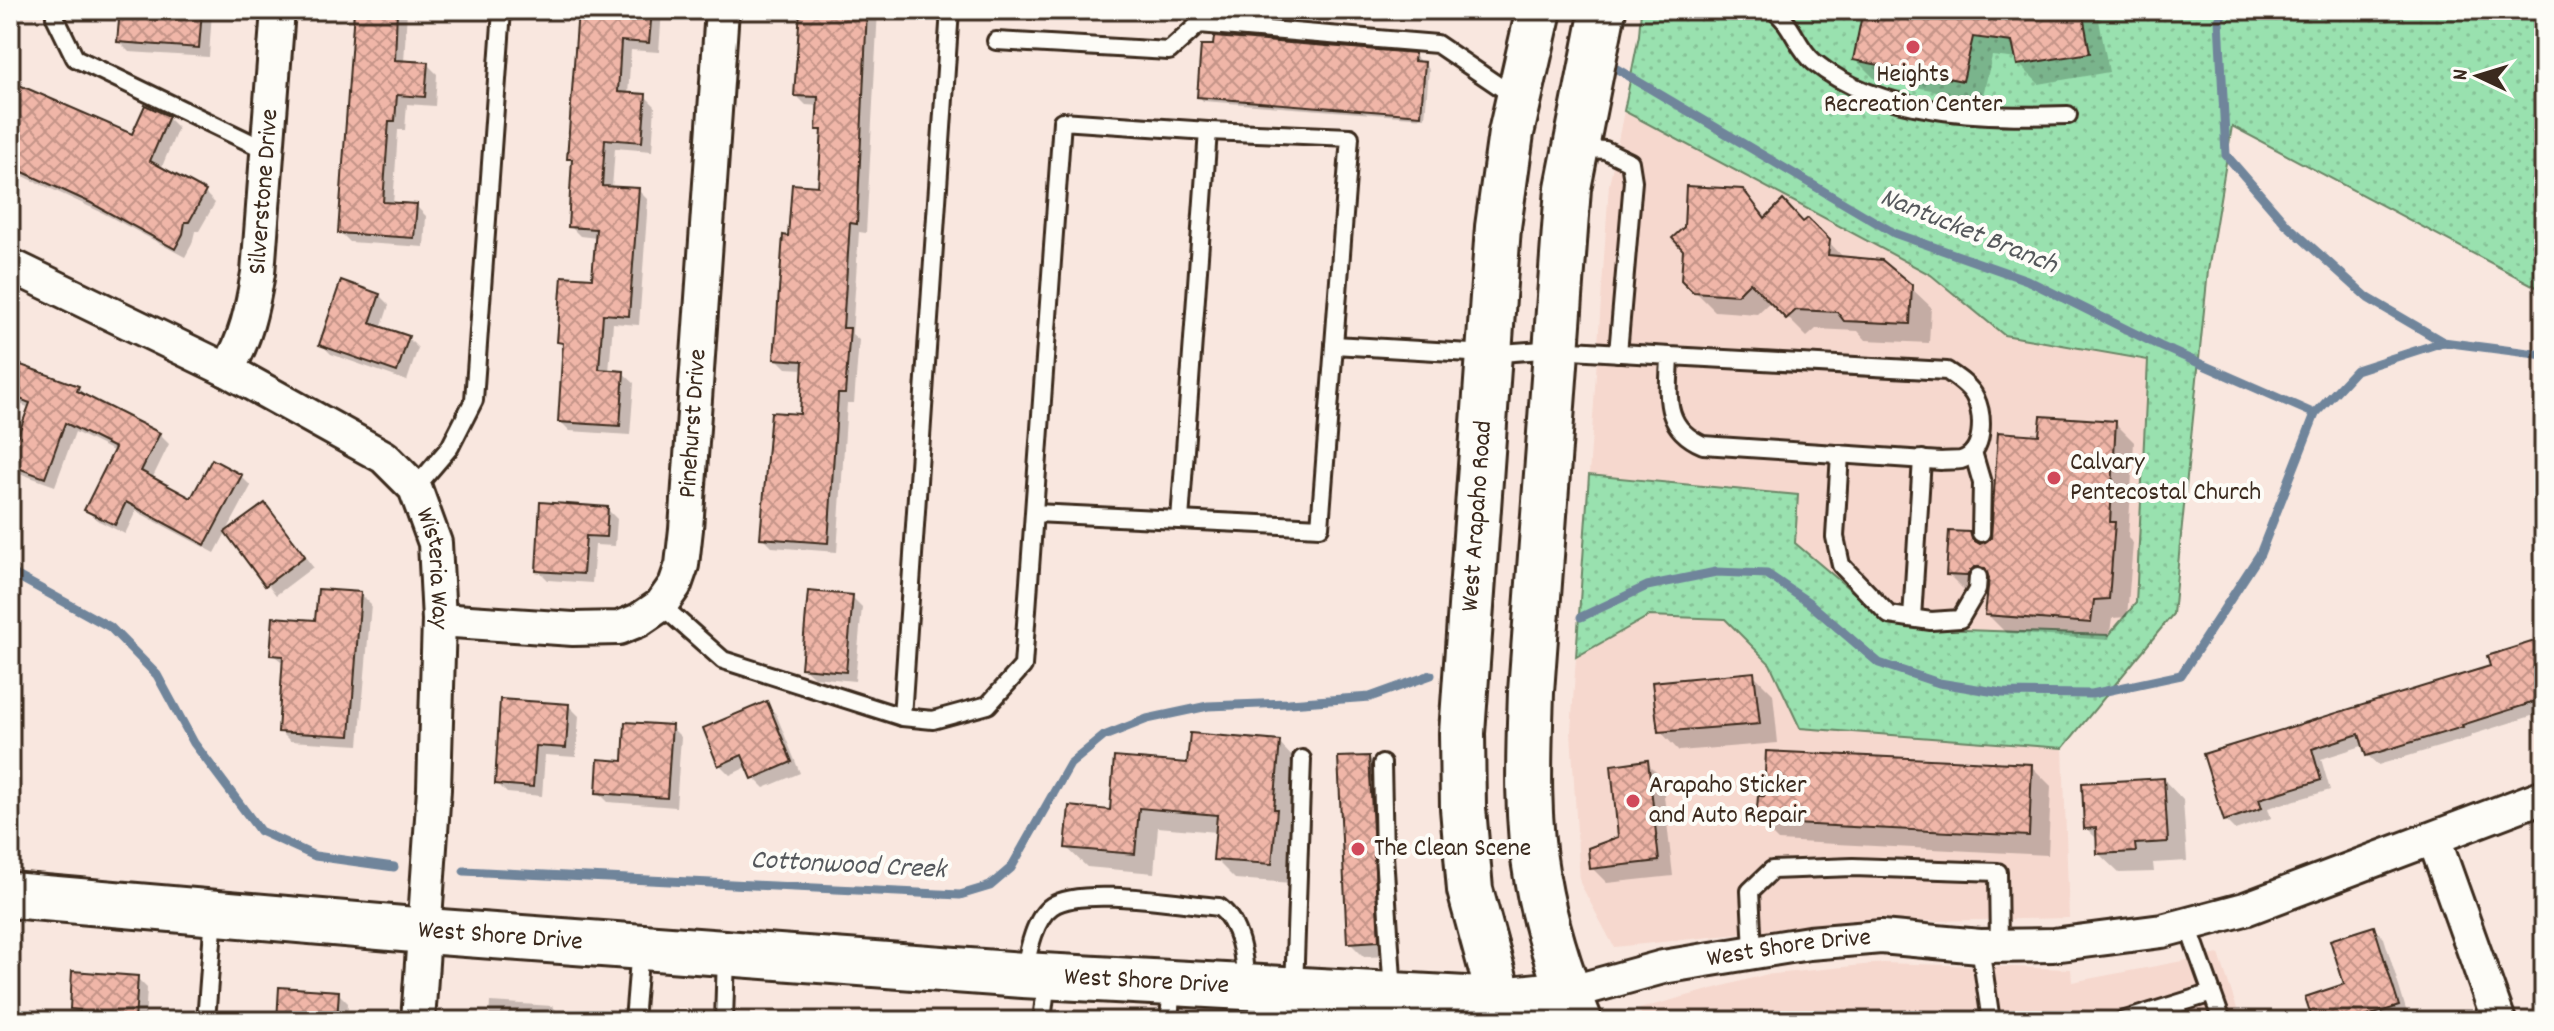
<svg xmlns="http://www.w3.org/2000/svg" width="2554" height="1031" viewBox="0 0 2554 1031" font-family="Dekko,sans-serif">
<defs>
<pattern id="grass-dots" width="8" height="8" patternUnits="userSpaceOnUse" patternTransform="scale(2)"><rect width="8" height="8" fill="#99e1af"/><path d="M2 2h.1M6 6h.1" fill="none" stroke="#85c196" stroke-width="1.8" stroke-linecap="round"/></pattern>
<pattern id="building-cross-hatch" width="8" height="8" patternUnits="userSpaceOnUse" patternTransform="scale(2)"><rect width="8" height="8" fill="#f0b6a8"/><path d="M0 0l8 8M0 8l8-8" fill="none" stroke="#c49488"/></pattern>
</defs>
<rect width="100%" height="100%" fill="#f9e7df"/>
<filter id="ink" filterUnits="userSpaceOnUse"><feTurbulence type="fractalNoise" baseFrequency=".0125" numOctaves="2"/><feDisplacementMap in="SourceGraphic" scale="16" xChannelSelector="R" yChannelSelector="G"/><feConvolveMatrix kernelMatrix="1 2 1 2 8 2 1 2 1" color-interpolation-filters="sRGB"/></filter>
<g filter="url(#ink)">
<g fill="#f6d8ce">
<polygon points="1624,111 1931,275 2004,335 2148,360 2136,603 2110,635 1907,628 1860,598 1795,543 1798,495 1589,475 1609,185"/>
<polygon points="1649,616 1725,619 1770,664 1800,728 2063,748 2069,918 1846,923 1614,947 1580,883 1571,731 1576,657"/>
<polygon points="2219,954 2241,1021 1644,1021 1639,1009 1764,975 1883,963 2071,969 2072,982"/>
</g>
<polygon fill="url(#grass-dots)" stroke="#6a8666" stroke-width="2" points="1641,10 2544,10 2544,291 2232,126 2208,271 2173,614 2063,748 1800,728 1770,664 1725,619 1649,616 1576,657 1589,475 1798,495 1795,543 1860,598 1907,628 2109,635 2136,603 2148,360 2004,335 1931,275 1624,111 1639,35"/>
<g fill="#0003">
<polygon points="122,10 212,10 209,57 129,52 119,42"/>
<polygon points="355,10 407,10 404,62 427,64 437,74 435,106 407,104 405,130 398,130 393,205 416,206 426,216 424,247 350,242 340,232"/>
<polygon points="580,10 662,10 659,52 631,50 628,95 645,96 655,106 652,151 615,148 612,188 638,190 648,200 639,325 613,323 609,372 623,373 634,383 630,435 570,431 560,421 565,347 559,342 594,280 597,238 580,236 570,226 574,163 569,158"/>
<polygon points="802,10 878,10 866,233 859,232 852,334 859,340 854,403 847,403 837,552 772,547 762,537 801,416 805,369 786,368 776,358 790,238 820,188 824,135 818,129 820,106 806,105 796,95"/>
<polygon points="1865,10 2097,10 2109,72 2039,84 2019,64 2018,59 1992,56 1982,100 1875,79 1855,59"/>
<polygon points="1414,55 1419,60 1418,64 1424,64 1429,69 1425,118 1203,101 1199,96"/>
<polygon points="10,82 133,137 168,118 178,128 161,169 205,193 215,203 199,231 195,231 192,244 185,257 103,213 19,174 10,165"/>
<polygon points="1742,191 1768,218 1804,224 1808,220 1845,259 1910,287 1931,307 1929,343 1866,340 1858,331 1816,329 1807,337 1771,301 1757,314 1715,311 1683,279"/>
<polygon points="379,295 389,305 381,329 408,338 418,348 407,381 331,354 321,344"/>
<polygon points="10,363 78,388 88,398 159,434 169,444 152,479 192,500 241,476 251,486 215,553 136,511 125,534 97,520 86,510 115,452 75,432 55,486 19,473 10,461 30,408 10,400"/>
<polygon points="2115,423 2134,442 2128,538 2133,543 2127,617 2112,618 2109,640 2006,633 1987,614 1989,594 1967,593 1948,574 1969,534 1981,546 1993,539 2041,437"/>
<polygon points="265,505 313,567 276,595 228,532"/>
<polygon points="607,509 617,519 615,546 595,545 592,583 548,580 538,570"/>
<polygon points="361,594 371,604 359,745 290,741 280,731 285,664 272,654"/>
<polygon points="852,597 862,607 855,681 814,677 803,667"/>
<polygon points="2544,640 2544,712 2471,735 2472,737 2378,765 2367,755 2365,745 2321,759 2330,790 2268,808 2271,818 2235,830 2225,820 2206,755 2493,668"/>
<polygon points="1753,674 1773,694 1778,743 1679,751 1660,731"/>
<polygon points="766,704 776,714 800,773 764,788 754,778 749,766 730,775 720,765"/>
<polygon points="569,706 579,716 576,757 545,755 542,796 507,793 497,783"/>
<polygon points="671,727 681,737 676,807 608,802 598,792 625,763"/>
<polygon points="1279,743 1298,763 1292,883 1235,879 1215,859 1217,832 1158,827 1154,873 1087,867 1067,848 1112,812"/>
<polygon points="1369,758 1384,773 1393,956 1364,957 1349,942"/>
<polygon points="1647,763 1662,778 1673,876 1607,883 1592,868 1620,838"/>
<polygon points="2031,766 2051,786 2048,855 1778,841 1758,821"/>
<polygon points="2164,780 2183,800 2187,861 2153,863 2154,872 2119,873 2099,854 2098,840 2086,828"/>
<polygon points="2374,928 2384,938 2408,1016 2392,1021 2315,1021 2346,986"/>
<polygon points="137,978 147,988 145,1021 81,1021 81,1018 72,1008"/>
<polygon points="338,993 348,1003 347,1021 279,1021"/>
<polygon points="490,1002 552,1006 562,1016 561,1021 489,1021"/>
</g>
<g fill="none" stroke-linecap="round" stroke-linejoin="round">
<g stroke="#70859b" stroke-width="9">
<polyline points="2225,10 2219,20 2226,155 2286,224 2368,298 2443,342"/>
<polyline points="1617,69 1894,233 2027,280 2160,346 2315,414"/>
<polyline points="10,572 110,627 157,675 194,743 260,831 315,856 394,867"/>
<polyline points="1581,617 1647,586 1716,572 1767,574 1808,602 1879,663 1939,683 2002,693 2092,694 2181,675 2260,554 2315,414 2356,370 2443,342 2544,355"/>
<polyline points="464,871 960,895 990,886 1011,868 1070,764 1104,736 1147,719 1208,706 1289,703 1370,697 1431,675"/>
</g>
</g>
<g fill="url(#building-cross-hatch)" stroke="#3b2a1e" stroke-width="2">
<polygon points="120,10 202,10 199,48 117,42"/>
<polygon points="354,10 397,10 395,60 428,62 425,97 397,95 395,121 389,121 383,202 417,204 414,238 338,233"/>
<polygon points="578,10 652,10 649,43 621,41 618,92 646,94 642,142 605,139 602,186 639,188 629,316 603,314 599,369 624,371 620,426 558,422 563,343 557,342 562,276 592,278 596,229 568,227 572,159 567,159"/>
<polygon points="800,10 867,10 857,224 850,223 843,328 850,328 845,394 838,394 828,543 760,538 771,412 800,414 803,361 774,359 783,235 788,236 792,184 818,186 822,130 816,130 818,97 794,96"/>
<polygon points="1863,10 2082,10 2090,53 2017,65 2012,42 1973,37 1963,81 1853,60"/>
<polygon points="1214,37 1415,53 1414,61 1425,62 1421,115 1197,97 1201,45 1213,45"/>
<polygon points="10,81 132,134 145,105 169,116 150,161 206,191 189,222 185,222 183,234 175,249 91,203 10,166"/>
<polygon points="1686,186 1743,189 1765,218 1783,200 1803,222 1808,218 1830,240 1828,255 1882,260 1912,285 1910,324 1844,321 1837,312 1796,310 1786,319 1750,282 1737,295 1693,292 1681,280 1683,250 1672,238 1684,227"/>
<polygon points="341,280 380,294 370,323 409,336 397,372 319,345"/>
<polygon points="10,361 79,386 77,391 160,433 141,471 191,498 212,459 242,475 205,545 126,502 115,525 84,510 115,448 65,423 45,478 10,465 10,456 30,403 10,395"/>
<polygon points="2041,416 2116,421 2110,522 2115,522 2109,599 2094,600 2091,623 1985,615 1989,578 1985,568 1974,567 1967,576 1946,575 1949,531 1970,532 1972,539 1980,544 1991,538 1998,432 2039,435"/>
<polygon points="540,502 608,507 606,537 586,536 583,574 536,571"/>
<polygon points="265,503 305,556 265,586 225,532"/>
<polygon points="318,589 361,592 350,736 278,732 283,656 270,655 273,617 315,620"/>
<polygon points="808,591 853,595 846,672 801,668"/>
<polygon points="2544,638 2544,699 2462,725 2463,727 2366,756 2359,734 2312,749 2321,780 2259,799 2262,808 2224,821 2203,754 2490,666 2487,656"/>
<polygon points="1754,672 1760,724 1658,732 1652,682"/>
<polygon points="500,699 569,704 566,748 536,746 533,787 495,784"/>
<polygon points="767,701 792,762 752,779 742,755 718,766 703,728"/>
<polygon points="625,722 672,725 667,798 596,793 598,759 623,761"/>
<polygon points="1190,733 1280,741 1274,809 1277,809 1272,864 1213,860 1217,815 1139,808 1135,854 1065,848 1069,806 1110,810 1114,757 1187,763"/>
<polygon points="1766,751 2032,764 2029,836 1756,822 1758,796 1764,796"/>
<polygon points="1369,756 1379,941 1347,943 1338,757"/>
<polygon points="1648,760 1659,861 1590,869 1588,848 1618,837 1611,765"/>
<polygon points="2164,778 2168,842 2135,844 2136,852 2097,854 2096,828 2084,829 2082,783"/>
<polygon points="2374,926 2399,1006 2352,1021 2313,1021 2305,997 2344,984 2330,940"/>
<polygon points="72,971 138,976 135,1021 79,1021 80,1010 70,1009"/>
<polygon points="279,987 339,991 337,1021 277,1021"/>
</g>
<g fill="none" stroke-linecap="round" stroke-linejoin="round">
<defs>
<g id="lane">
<polyline points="55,10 55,17 75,58 268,151"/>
<path d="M1773 10C1792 22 1797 48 1814 62 1881 116 1986 118 2068 115"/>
<polyline points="996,41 1169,51 1199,24 1437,44 1515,97"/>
<polyline points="1578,148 1605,150 1630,162 1633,181 1618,353"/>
<path d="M1334 345 1487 354 1556 349 1670 356C1669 394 1661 427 1703 445L1941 461C1947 460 1955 461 1961 460 1985 453 1984 416 1975 397 1970 386 1957 378 1947 371L1670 356"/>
<polyline points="1973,452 1982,483 1981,533"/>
<polyline points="1840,454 1835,537 1841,565 1889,615 1931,621 1960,619 1977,590 1978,577"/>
<polyline points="415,488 450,447 474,400 502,10"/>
<polyline points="1180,520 1208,131"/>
<polyline points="661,605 723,660 902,717 950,10"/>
<polyline points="1912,618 1922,459"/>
<polyline points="902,717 933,720 988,705 1023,666 1062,121 1208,131 1350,137 1320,527 1035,513"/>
<polyline points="1382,764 1384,855 1393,994"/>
<polyline points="2188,926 2222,1021"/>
<polyline points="1980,946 1991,1021"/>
<polyline points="1753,951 1750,891 1772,870 1853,867 1998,872 1999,946"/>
<path d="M1024 973C1028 953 1034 918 1052 906 1081 886 1182 904 1219 907 1240 923 1245 958 1245 984"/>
<polyline points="1294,989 1302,759"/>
<polyline points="1273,992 1277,1021"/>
<polyline points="206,1021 214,915"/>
<polyline points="634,1021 640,948"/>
<polyline points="724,1021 726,955"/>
<polyline points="1042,1021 1047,979"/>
<polyline points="1169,1021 1172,984"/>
<polyline points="2122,1021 2212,993"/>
</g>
<g id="street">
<path id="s1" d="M10 265 227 370 384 457 415 488 435 543 439 620 434 789 418 1021"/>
<path id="s2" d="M227 370C246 339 252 309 258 273L278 10"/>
<path id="s3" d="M439 620 573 629 619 628 639 620 661 605 675 585 682 565 686 529 722 10"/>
<polyline points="2434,839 2499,1021"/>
<path id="s4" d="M1568 993 1663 967 1809 943 1881 937 1980 946 2053 945 2162 931 2245 909 2544 796"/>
</g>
<g id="secondary">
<path id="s5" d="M10 895 426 931 1023 975 1466 999 1500 1000 1568 993"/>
<path d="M1579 1020C1561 975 1545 926 1537 878 1526 817 1529 753 1531 692L1568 188 1603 10"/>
<path id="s6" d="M1510 1021 1500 1000 1470 890 1463 808 1462 733 1498 227 1511 133 1539 10"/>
</g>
</defs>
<use href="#lane" stroke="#3b2a1e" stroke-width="22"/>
<use href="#street" stroke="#3b2a1e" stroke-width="38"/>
<use href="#secondary" stroke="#3b2a1e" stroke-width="50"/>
<use href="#lane" stroke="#fdfcf7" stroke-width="16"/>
<use href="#street" stroke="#fdfcf7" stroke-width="32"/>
<use href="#secondary" stroke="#fdfcf7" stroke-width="44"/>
</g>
</g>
<g fill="#d1495b" stroke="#fdfcf7" stroke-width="3">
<circle cx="1913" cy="47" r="8"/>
<circle cx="2054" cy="478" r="8"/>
<circle cx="1633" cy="801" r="8"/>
<circle cx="1358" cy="849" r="8"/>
</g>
<g text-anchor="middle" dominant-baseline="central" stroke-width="8" stroke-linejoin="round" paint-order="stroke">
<g font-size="26" fill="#3b2a1e" stroke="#fdfcf7" text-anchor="start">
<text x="1913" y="75" text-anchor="middle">Heights<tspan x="1913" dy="30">Recreation Center</tspan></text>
<text x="2070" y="463">Calvary<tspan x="2070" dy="30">Pentecostal Church</tspan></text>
<text x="1649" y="786">Arapaho Sticker<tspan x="1649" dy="30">and Auto Repair</tspan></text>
<text x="1374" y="849">The Clean Scene</text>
</g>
<g font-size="26" fill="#3b2a1e" stroke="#fdfcf7">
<text stroke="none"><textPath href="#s2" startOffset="184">Silverstone Drive</textPath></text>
<text stroke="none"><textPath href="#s3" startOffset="416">Pinehurst Drive</textPath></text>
<text stroke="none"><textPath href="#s6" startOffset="512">West Arapaho Road</textPath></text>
<text stroke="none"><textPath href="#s1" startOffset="548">Wisteria Way</textPath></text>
<text stroke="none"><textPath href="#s5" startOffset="492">West Shore Drive</textPath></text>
<text stroke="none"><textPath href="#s4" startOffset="226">West Shore Drive</textPath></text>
<text stroke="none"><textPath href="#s5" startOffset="1140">West Shore Drive</textPath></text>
</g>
<g font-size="28" font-style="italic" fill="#55585c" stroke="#fdfcf7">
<text transform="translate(1968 233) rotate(22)">Nantucket Branch</text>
<text transform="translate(848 867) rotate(3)">Cottonwood Creek</text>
</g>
</g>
<rect width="2554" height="1031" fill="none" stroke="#fdfcf7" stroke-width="40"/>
<rect x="20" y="20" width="2514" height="991" fill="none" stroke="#3b2a1e" stroke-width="3" filter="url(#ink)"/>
<g transform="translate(2478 76) rotate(274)" stroke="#fdfcf7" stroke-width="6" paint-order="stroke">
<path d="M0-6L14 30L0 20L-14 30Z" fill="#3b2a1e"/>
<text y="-12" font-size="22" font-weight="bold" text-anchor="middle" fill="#3b2a1e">N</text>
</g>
</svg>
